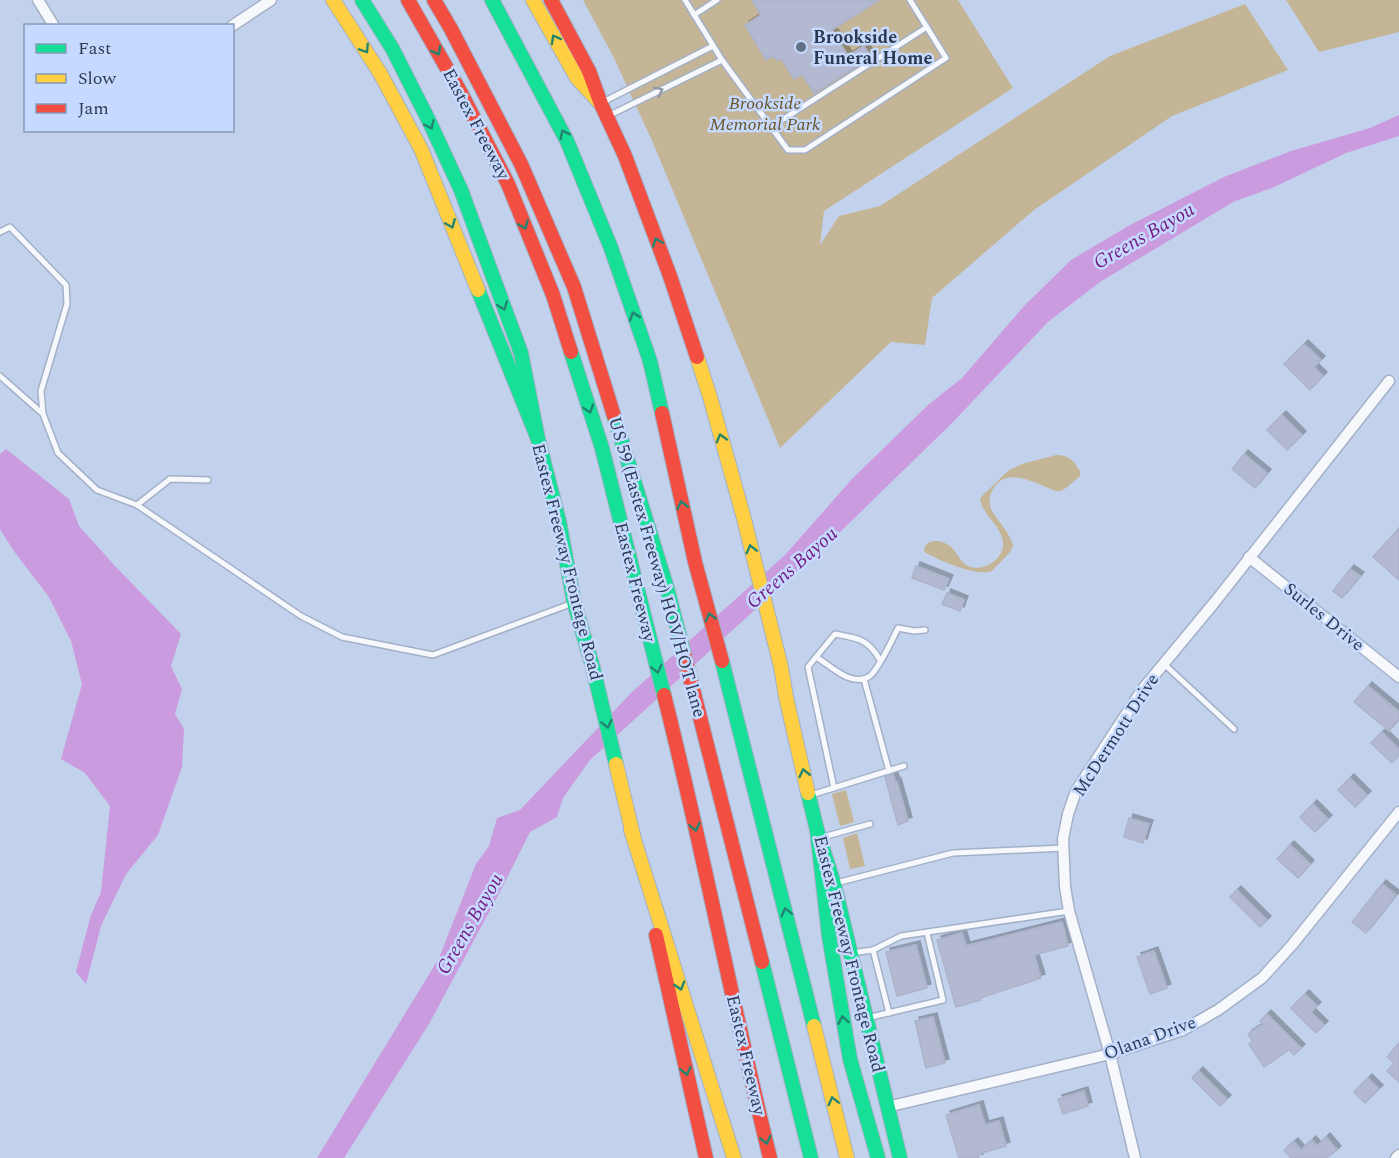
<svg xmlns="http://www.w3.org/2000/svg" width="1399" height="1158" viewBox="0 0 1399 1158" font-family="Spectral,serif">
<defs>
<filter id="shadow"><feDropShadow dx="4" dy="-4" stdDeviation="0" flood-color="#0004"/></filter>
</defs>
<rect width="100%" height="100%" fill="#c3d2ec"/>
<g fill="#c4b597">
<polygon points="583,0 958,0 1013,88 824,211 820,245 839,216 880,206 1110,56 1245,4 1288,70 1172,116 1034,210 932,298 925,345 891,342 780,448 653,143 614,58"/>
<polygon points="1286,0 1399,0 1399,32 1319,52"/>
<path d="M1056 455C1069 455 1073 460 1080 471V476L1066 488 1061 491H1056C1037 484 1005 464 992 491 989 497 989 503 991 509 998 522 1010 532 1013 546L1010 552 992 571C977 577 941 561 926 553L924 551C925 538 941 539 950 546 956 551 959 559 965 564 976 573 995 565 1001 553 1011 532 983 518 980 499L983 495 1009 470 1022 464Z"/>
<polygon points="846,790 854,822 840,826 832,794"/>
<polygon points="857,833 865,866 850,869 843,838"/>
</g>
<g fill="#ca9bdf">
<polygon points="1399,115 1399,136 1346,153 1272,188 1235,201 1100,282 1048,322 951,424 835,537 590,760 563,798 557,817 530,832 502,888 429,1024 344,1158 317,1158 439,958 476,864 489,846 497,818 520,810 632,692 785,555 852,479 928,405 962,378 1024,306 1071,260 1130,225 1224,177 1291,151 1370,128"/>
<polygon points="6,449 69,499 79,526 115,566 181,634 171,666 182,689 175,714 184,729 182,767 158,835 126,874 101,926 86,984 76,972 90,918 101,892 110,806 85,773 61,759 82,684 71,641 49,597 13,550 0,529 0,454"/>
</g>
<g fill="#b2b9d1" stroke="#acb3ca" stroke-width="1.5" filter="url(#shadow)">
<polygon points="752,0 879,0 832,30 848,56 864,46 871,57 814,93 802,74 794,79 781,58 777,61 774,56 766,60 745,25 761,15"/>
<polygon points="1304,344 1321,360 1314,367 1323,376 1310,390 1284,364"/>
<polygon points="1282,415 1302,435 1287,450 1267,430"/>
<polygon points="1244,454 1267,473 1255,488 1232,469"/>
<polygon points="1399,528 1399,580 1373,557"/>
<polygon points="916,566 949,579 944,590 912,578"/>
<polygon points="1350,569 1360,576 1342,598 1333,591"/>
<polygon points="947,593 964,600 960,611 942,604"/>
<polygon points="1368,686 1399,712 1399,719 1389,731 1354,702"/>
<polygon points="1382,732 1399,749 1399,755 1392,763 1371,743"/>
<polygon points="893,774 896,783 897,782 908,821 898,825 885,777"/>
<polygon points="1350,778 1367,795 1355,807 1338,790"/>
<polygon points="1313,804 1328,819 1315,832 1300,817"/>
<polygon points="1129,818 1149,824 1143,843 1124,837"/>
<polygon points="1290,845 1310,864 1298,878 1277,859"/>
<polygon points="1382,884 1396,895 1366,933 1352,922"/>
<polygon points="1237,890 1267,920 1260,927 1230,897"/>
<polygon points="1062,922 1068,946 1034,955 1041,978 980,998 981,1000 956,1007 937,940 962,933 966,946"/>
<polygon points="916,945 927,988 897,996 886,952"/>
<polygon points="1154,951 1167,988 1150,994 1137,957"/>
<polygon points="1305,994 1317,1006 1311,1012 1324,1025 1316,1033 1291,1008"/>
<polygon points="1267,1014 1301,1048 1294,1055 1289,1050 1264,1067 1249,1044 1253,1042 1248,1034 1263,1024 1260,1021"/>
<polygon points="933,1017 945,1063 926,1068 915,1021"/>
<polygon points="1399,1043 1399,1082 1387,1071 1394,1063 1387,1057"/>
<polygon points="1199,1071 1227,1099 1220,1106 1192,1078"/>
<polygon points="1368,1078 1379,1089 1365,1103 1354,1092"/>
<polygon points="1084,1091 1088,1106 1063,1114 1058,1099"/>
<polygon points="979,1105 985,1125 999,1121 1006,1146 978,1154 979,1158 959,1158 946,1115"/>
<polygon points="1326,1137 1337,1150 1327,1158 1291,1158 1284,1150 1294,1142 1301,1150 1312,1140 1317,1146"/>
</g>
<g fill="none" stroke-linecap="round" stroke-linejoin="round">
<defs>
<g id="lane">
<polyline points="685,0 722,60 788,150 805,150 946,58 910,0"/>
<polyline points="694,15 717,0"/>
<polyline points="605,101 713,46"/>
<polyline points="608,116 722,60"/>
<polyline points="771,127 927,27"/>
<polyline points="0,232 10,227 66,285 67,304 41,391 43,414"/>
<polyline points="0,376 43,414 58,453 97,490 137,505 301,616 342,637 433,655 573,603"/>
<polyline points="137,505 170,479 208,480"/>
<path d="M816 657 835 634C858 638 868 639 880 660"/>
<polyline points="1164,664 1234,729"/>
<polyline points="864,679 889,771"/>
<path d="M834 788 808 667 816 657C826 663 836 672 847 677 855 680 863 681 870 676 880 667 892 640 898 628L914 631 925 630"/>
<polyline points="811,795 904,766"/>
<polyline points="823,837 870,824"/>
<polyline points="836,883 953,853 1063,848"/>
<polyline points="873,950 889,1013"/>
<polyline points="851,953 873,950 901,936 1069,911"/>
<polyline points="867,1018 943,1000 927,933"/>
</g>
<g id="street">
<polyline points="38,0 54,26"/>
<polyline points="232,26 271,0"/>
<polyline points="1249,557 1399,677"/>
<polyline points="887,1107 1110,1054 1183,1030 1218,1010 1262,978 1292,945 1399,812"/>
<polyline points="1135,1158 1110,1054 1069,911 1065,887 1063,839 1068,814 1076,791 1142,690 1214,603 1389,381"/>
<polyline points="1396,1158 1399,1155"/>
</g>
<g id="fast">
<polyline points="362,0 392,48 429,121 461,190 521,353 538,439"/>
<polyline points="492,0 567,141 611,248 650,361 662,413"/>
<polyline points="478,290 538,439 559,521 574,602 593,668 616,764"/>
<polyline points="571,352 602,448 664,695"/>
<polyline points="614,416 667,588 684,654"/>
<polyline points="722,661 814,1026"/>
<polyline points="808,793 817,830 834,884 900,1158"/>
<polyline points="817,830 829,936 850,1059 878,1158"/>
<polyline points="762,962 811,1158"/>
</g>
<g id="slow">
<polyline points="333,0 380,73 421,149 478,290"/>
<polyline points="533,0 577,78 601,104"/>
<polyline points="697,357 710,397 743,515 781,667 786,697 808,793"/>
<polyline points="616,764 634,839"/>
<polyline points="631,830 734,1158"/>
<polyline points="814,1026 847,1158"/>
</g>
<g id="jam">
<polyline points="408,0 461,93 508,184 553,295 571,352"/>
<polyline points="434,0 451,29 521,164 574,287 614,416"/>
<polyline points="551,0 589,71 601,104 625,156 670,276 697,357"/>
<polyline points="662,413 695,562 722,661"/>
<polyline points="684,654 762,962"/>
<path d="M664 695C703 849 732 1004 770 1158"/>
<polyline points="656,935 706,1158"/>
</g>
</defs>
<use href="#lane" stroke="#a3b0c7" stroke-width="8"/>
<use href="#street" stroke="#a3b0c7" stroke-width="13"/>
<use href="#fast" stroke="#a3b0c7" stroke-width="16"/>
<use href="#slow" stroke="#a3b0c7" stroke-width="16"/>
<use href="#jam" stroke="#a3b0c7" stroke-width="16"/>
<use href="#lane" stroke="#f6f8fc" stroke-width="5"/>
<use href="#street" stroke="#f6f8fc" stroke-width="10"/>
<use href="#fast" stroke="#16e098" stroke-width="14"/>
<use href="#slow" stroke="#ffcf43" stroke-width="14"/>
<use href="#jam" stroke="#f24e42" stroke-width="14"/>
</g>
<defs><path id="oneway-chevron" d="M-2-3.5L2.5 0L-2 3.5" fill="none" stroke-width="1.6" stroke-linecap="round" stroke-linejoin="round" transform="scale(1.5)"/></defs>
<g stroke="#228471">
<use href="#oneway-chevron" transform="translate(555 39) rotate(-119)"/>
<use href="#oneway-chevron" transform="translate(365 49) rotate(57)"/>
<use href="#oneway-chevron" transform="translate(437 51) rotate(61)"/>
<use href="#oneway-chevron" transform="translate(430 125) rotate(65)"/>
<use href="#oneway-chevron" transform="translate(564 134) rotate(-117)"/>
<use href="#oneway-chevron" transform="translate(451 224) rotate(68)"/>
<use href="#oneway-chevron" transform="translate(524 225) rotate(68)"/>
<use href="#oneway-chevron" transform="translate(657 242) rotate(-111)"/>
<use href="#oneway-chevron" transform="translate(503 306) rotate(70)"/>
<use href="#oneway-chevron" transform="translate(634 316) rotate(-109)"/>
<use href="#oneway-chevron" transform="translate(589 409) rotate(72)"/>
<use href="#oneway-chevron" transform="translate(721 438) rotate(-106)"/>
<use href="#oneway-chevron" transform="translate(682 505) rotate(-103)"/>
<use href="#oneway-chevron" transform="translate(751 549) rotate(-104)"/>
<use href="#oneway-chevron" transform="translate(710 617) rotate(-105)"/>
<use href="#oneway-chevron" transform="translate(657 669) rotate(76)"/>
<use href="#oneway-chevron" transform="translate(607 724) rotate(77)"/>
<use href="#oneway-chevron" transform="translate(804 773) rotate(-103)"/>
<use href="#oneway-chevron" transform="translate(695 827) rotate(78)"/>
<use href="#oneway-chevron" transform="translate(786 912) rotate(-104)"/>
<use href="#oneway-chevron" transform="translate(680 986) rotate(73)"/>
<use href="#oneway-chevron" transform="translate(843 1020) rotate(-100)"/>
<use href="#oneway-chevron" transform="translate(686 1071) rotate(77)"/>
<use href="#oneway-chevron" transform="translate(833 1101) rotate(-104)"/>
<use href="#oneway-chevron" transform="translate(766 1140) rotate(76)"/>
</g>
<use stroke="#9198a6" href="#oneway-chevron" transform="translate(659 91) rotate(-26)"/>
<circle fill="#616f87" stroke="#c5dafe" stroke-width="2" cx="801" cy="47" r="6"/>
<g text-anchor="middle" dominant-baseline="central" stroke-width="5" stroke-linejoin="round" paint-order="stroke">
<g font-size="18" font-weight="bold" fill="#2c3951" stroke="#c5dafe" text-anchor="start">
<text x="813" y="37">Brookside<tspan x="813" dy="21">Funeral Home</tspan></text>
</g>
<g font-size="18" font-style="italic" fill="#695225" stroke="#c5dafe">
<text x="765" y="103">Brookside<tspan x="765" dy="21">Memorial Park</tspan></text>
</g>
<g font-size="18" fill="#2c3951" stroke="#c5dafe">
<text transform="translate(476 124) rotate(62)">Eastex Freeway</text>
<text transform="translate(567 562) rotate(76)">Eastex Freeway Frontage Road</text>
<text transform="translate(657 567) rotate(74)">US 59 (Eastex Freeway) HOV/HOT lane</text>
<text transform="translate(635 582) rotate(76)">Eastex Freeway</text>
<text transform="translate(1324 617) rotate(39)">Surles Drive</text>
<text transform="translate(1116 735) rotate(-57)">McDermott Drive</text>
<text transform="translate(849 954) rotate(76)">Eastex Freeway Frontage Road</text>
<text transform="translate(1150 1038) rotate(-20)">Olana Drive</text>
<text transform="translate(746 1055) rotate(77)">Eastex Freeway</text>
</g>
<g font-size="20" font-style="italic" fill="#761d85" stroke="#c5dafe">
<text transform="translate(1144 236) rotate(-30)">Greens Bayou</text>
<text transform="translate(792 568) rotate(-41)">Greens Bayou</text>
<text transform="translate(470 924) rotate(-60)">Greens Bayou</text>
</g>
</g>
<rect x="24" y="24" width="210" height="108" fill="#c5dafe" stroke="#889ab9" stroke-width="1.5"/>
<rect x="36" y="44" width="30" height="9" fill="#16e098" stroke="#889ab9" stroke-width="1.5"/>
<text x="78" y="54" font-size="18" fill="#2c3951">Fast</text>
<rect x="36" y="74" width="30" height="9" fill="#ffcf43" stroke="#889ab9" stroke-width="1.5"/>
<text x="78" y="84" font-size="18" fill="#2c3951">Slow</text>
<rect x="36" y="104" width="30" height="9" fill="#f24e42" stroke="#889ab9" stroke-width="1.5"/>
<text x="78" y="114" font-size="18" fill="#2c3951">Jam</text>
</svg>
